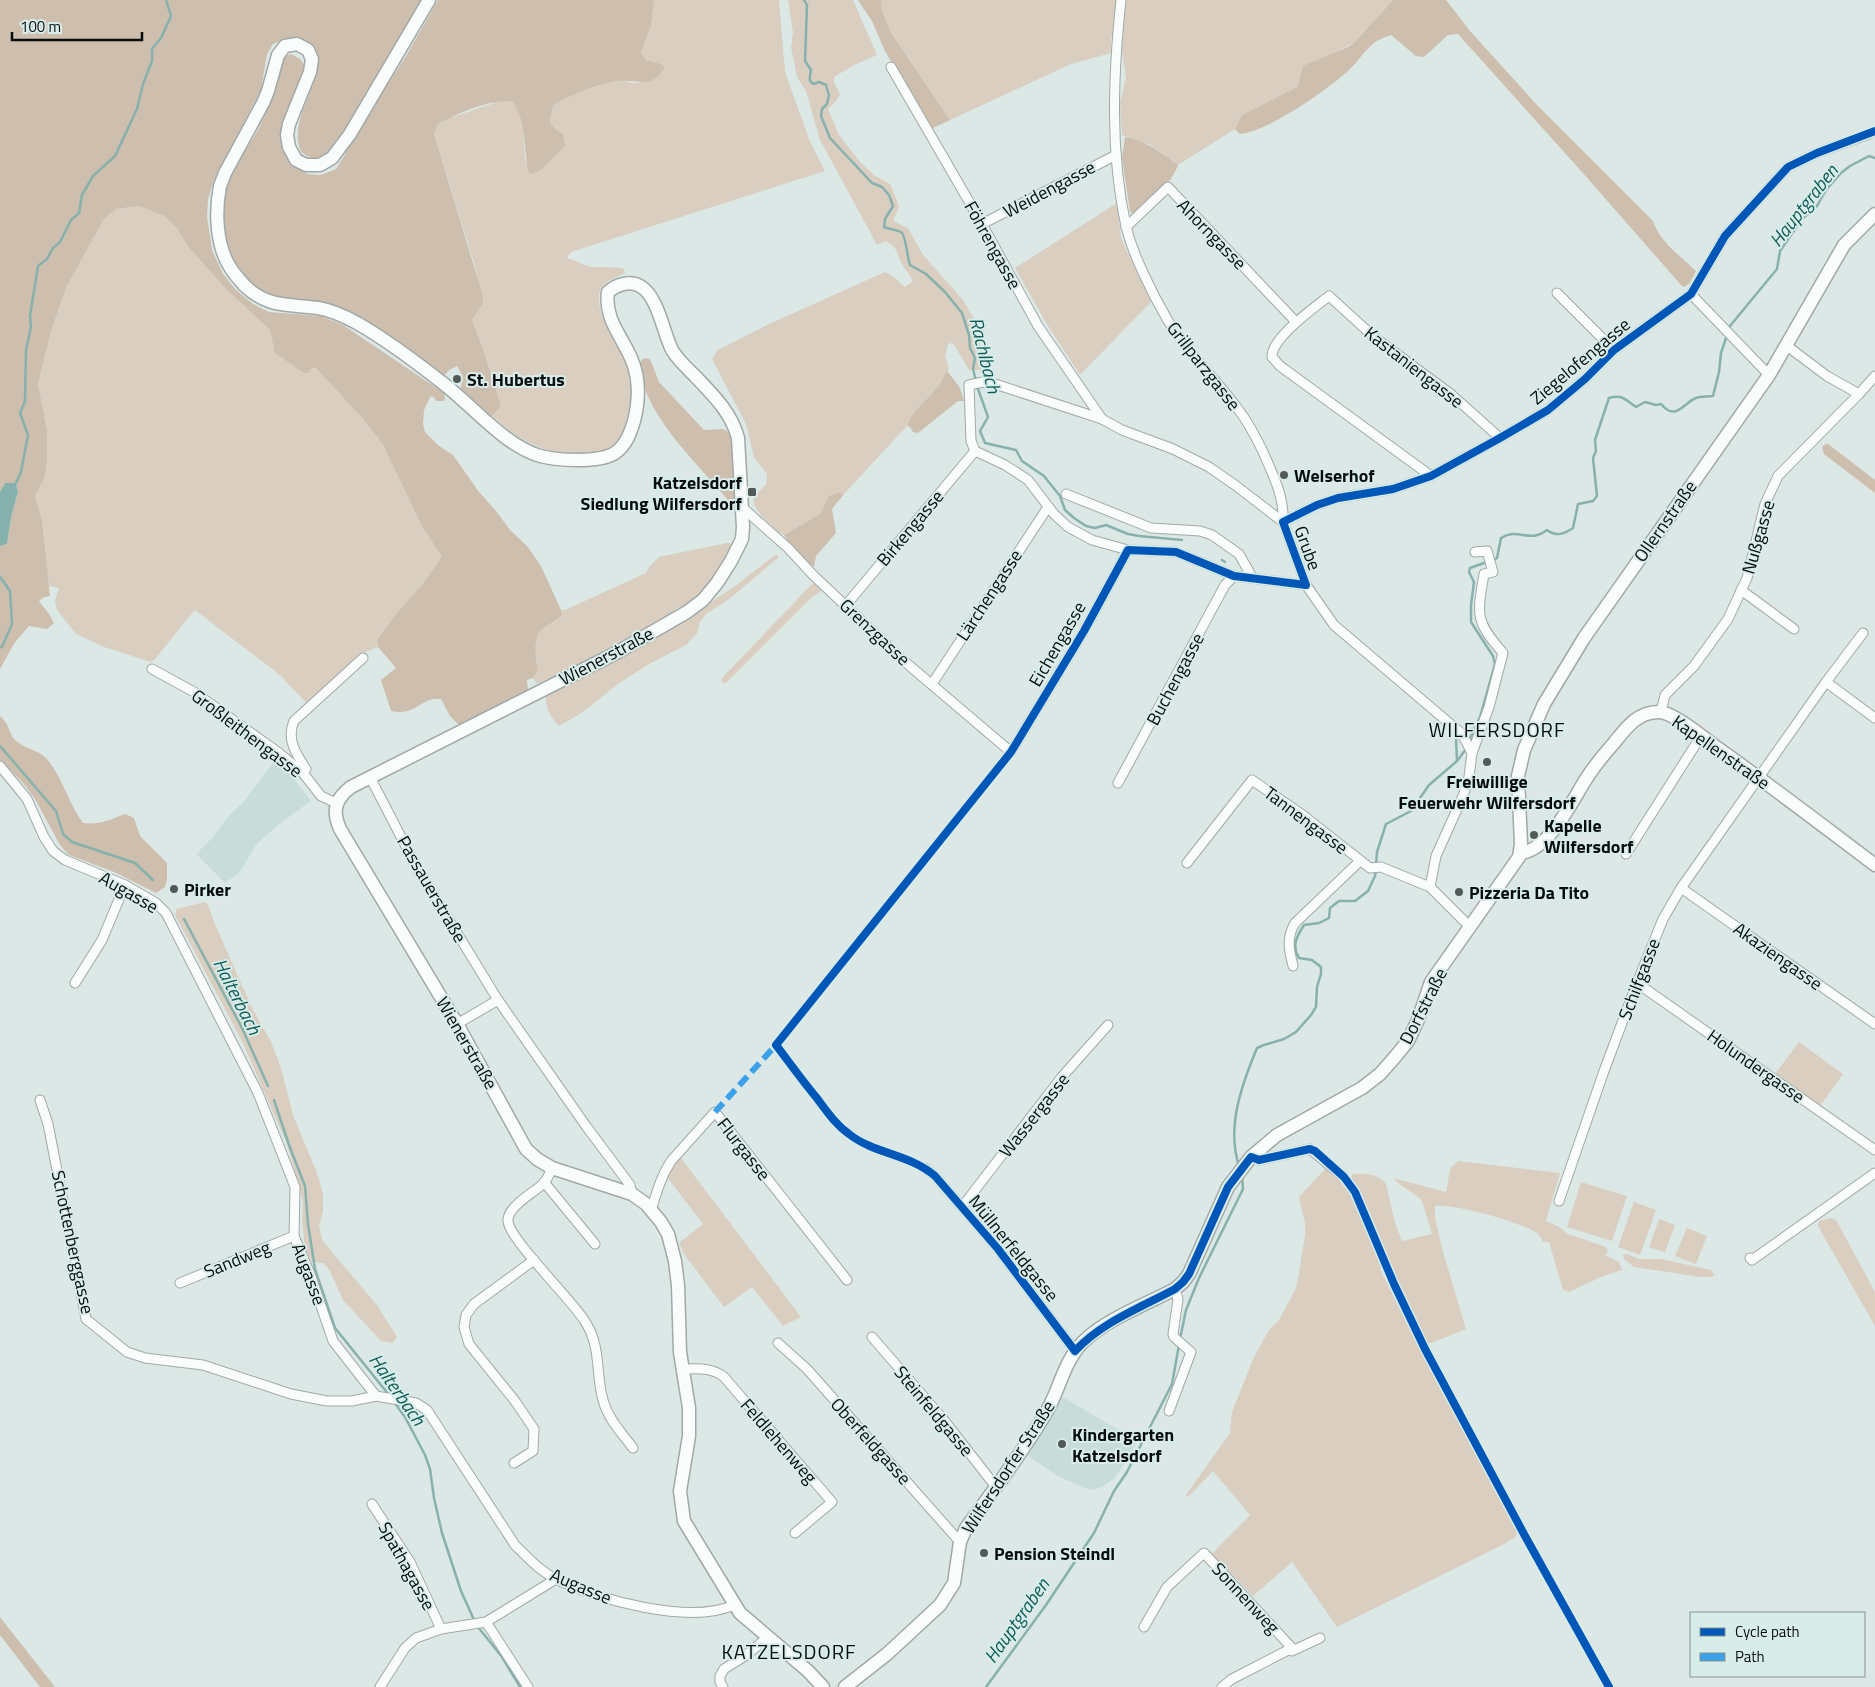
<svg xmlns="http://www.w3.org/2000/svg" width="1875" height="1687" viewBox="0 0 1875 1687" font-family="'Titillium Web',sans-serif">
<rect width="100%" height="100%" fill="#dce8e6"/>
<g fill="#c8ddda">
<polygon points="277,757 311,801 278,825 256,845 239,873 225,883 196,854 214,836 230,814 242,804"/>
<polygon points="1063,1397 1137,1441 1115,1478 1102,1487 1092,1490 1084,1488 1056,1475 1028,1456"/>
</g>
<g fill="#d9cec0">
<path d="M654 0H779L785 72 809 139 825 171 571 252 567 258C576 260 582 265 591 267 602 268 613 266 624 269L625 273C615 279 600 281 599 296 598 315 608 326 616 341 623 354 627 367 631 380 635 395 628 410 625 425 621 446 599 456 579 455 542 453 519 441 492 416L501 406 483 349 472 320 483 303 474 263 434 134 438 124 450 118 500 101H512L518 109 523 130 525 159 533 174C554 162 555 155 563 134L554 128 550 122 553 106C567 95 601 83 619 81 625 80 632 84 638 83 647 82 661 74 664 67L658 63 646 60 641 52 651 26Z"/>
<path d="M788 0H853L877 55 854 65 834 77V82L840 94 837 100 828 109 839 135 860 162 874 175 890 184 899 206 893 221 908 228 923 255 964 301 975 321 977 337 984 352 980 363 981 370H969L955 346 952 343 948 344 945 357 949 368 948 372 945 373C939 395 914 404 907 426L844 494 829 496 820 514 784 535C776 532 757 513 754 504 753 501 754 498 754 495L766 485 767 474 754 458 746 424 712 359 718 350 767 325 885 272 894 277 905 287 913 281C909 272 905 271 902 264 895 252 900 250 886 241L877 245 820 140 806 91 797 77 791 47 793 33Z"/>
<polygon points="882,0 1393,0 1355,42 1301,71 1301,81 1297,87 1242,115 1235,129 1178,165 1149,144 1122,135 1120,103 1126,77 1120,39 1111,37 1111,53 1071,64 950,120 891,33 881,8"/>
<polygon points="1117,203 1121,238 1151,302 1080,375 1048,326 1015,268"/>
<polygon points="139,206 164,216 176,227 189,246 226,289 270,330 273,337 273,346 312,368 316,368 363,419 382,443 422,526 443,558 422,585 395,615 377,640 378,647 361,654 307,704 280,675 195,610 155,659 151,662 104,647 76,634 57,610 55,600 59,588 49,586 35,496 44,479 47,430 38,384 52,328 67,286 104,219 116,209"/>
<path d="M727 543H730L733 546C724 564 701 608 678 607 664 620 646 629 630 638 600 654 570 669 540 683H536L533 678 538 670C535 659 533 636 542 629 549 624 556 622 562 615L561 610H565L646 573 650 566 659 557Z"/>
<path d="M776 554 779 557 728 600 706 614 700 622 697 633 686 645 649 664 618 684 583 712 559 726C552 720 545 707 546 697L559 687 674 627 738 584Z"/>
<polygon points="813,583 819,586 821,591 812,597 726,683 723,683 721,680 723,677"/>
<polygon points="205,902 208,905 214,922 251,1006 271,1042 281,1068 293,1115 317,1173 323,1194 323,1211 319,1226 322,1240 377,1305 397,1337 393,1343 381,1341 343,1300 330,1271 324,1263 312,1262 305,1248 302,1221 303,1201 287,1144 242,1041 175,915 177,909"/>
<polygon points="1799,1042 1843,1074 1820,1106 1775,1074"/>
<polygon points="681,1158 801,1317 783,1326 752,1287 724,1307 684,1254 679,1243 703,1224 667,1177 676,1161"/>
<path d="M1458 1161 1560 1173 1546 1221 1559 1227 1568 1234 1606 1247 1608 1251 1605 1255 1619 1262 1622 1270 1603 1276 1569 1292 1563 1290 1549 1242H1543C1541 1239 1540 1235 1537 1233 1521 1222 1453 1203 1435 1206V1218L1443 1252 1466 1329 1431 1343H1426L1395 1278 1369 1215 1351 1177 1353 1174C1364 1173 1379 1174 1386 1184L1395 1223 1402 1241 1432 1234 1422 1201C1414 1192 1402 1188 1393 1178L1446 1192 1450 1169Z"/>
<polygon points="1326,1168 1344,1185 1351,1193 1381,1260 1383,1266 1380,1269 1424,1358 1515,1519 1519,1530 1515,1537 1504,1544 1337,1627 1292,1562 1253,1596 1212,1554 1250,1515 1213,1471 1191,1494 1187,1497 1186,1495 1230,1433 1232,1412 1254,1357 1269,1330 1279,1320 1295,1290 1298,1279 1305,1235 1305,1223 1299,1197"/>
<polygon points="1581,1182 1627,1196 1612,1241 1567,1227"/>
<polygon points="1634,1202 1656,1210 1640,1255 1618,1247"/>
<polygon points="1830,1218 1836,1220 1875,1292 1875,1326 1818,1226 1819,1221"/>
<polygon points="1659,1219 1675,1225 1665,1252 1649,1247"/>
<polygon points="1687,1228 1707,1236 1696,1264 1675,1256"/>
<polygon points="1627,1254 1639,1259 1661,1259 1711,1270 1714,1275 1712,1277 1701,1277 1634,1267 1624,1259 1623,1255"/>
</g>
<g fill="#cdbeae">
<path d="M0 0H425L380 77 331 154C316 160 314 161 301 152 288 121 318 91 317 60L298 41 283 40 273 44 267 54 261 90 213 182 208 199 207 216 212 250 223 274 236 290 253 304 269 312 321 316 343 325 444 393 445 399 443 401H437L432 396 430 397 424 410 423 424 425 432 439 446 453 455 479 492 496 511 510 530 527 546 541 566 561 610 562 615C556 621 549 624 542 629 533 636 535 659 538 670L533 678 527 680 528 690 461 727 450 716 441 699C422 696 415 717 391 711L381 680 396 668 378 647 377 640 395 615 422 585 442 557 422 526 382 443 363 419 316 368H312L308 373H304L275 353 270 330 226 289 188 246 176 227 164 216 139 206 116 209 104 219 67 286 52 328 38 384 47 430V461L44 479 35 496 42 522 50 596 44 597 39 601 49 614 54 623 47 629 29 626 15 642 0 669V546L7 544 11 518 18 492 16 483H5L0 492Z"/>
<path d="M438 0H654L651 26 641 52 646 60 658 63 665 67C652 90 637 79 619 81 603 82 566 96 553 106L550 122 554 128 563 134 565 146 542 169 533 174 529 173C523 150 527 121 512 101 487 100 459 113 438 124L434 134 483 296V303L472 320 483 349 501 406 492 416 478 408 461 391 462 375 457 366 449 370 444 376 435 372 356 320 280 301 249 284 230 258 222 226V196L228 179 259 128 271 99 284 57 291 54 300 59 304 65 288 123 295 164 307 174 321 175 336 169 344 156 357 131 406 56Z"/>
<polygon points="858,0 882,0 881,8 891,33 950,120 933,128 928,125 885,51 872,21"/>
<path d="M1393 0H1446L1470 31 1537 105 1653 221C1660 242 1680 256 1696 271L1689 284 1684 287 1681 285 1582 172 1458 34 1448 35 1424 57 1416 56 1391 35C1386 37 1379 39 1374 43 1364 51 1357 63 1348 71 1327 90 1267 132 1240 134L1235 129 1242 115 1297 87C1302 80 1300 73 1303 66L1348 47 1355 42Z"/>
<path d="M1125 137C1146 140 1161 153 1178 165 1171 185 1150 202 1133 214L1130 211 1122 158Z"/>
<path d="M644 358 650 359 659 382 704 430 723 429 730 433 732 444 736 504 732 505C704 470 658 429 644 386 642 379 641 371 639 363Z"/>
<path d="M948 372 960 388 964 401H958L918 433 913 432 910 427 907 426C914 404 939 395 945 373Z"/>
<polygon points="1826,444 1828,444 1875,480 1875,493 1824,454 1822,447"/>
<polygon points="838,493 844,494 832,509 836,533 816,556 814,567 794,550 784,535 820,514 829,496"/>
<path d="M0 716C10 725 8 731 14 739 22 748 39 750 47 759 63 778 68 803 83 823 99 825 110 820 125 814L134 818 140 836 167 863V879L165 887 156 893 114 872 69 855 60 845 35 799 23 783 0 760Z"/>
<polygon points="0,1617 55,1687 40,1687 0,1635"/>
</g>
<polygon fill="#87b1ac" points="5,483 16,483 18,492 11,518 7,544 0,546 0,492"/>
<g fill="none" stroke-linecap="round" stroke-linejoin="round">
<g stroke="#87b1ac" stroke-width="2.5">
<path d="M804 0 807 5 805 61 811 70C810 76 808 81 813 84L819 82 826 85 829 95 827 104 822 109 821 116 830 138 872 183 882 187 889 195 893 206 885 219 884 227C889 229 897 230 901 232 906 235 907 257 910 265L926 274 945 292 962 313 969 335 970 348 975 358 973 369 976 381"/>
<polyline points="977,386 988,417 980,431 985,443 1016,450 1022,461 1044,476 1060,496 1065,510 1074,518 1086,526 1095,528 1106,525 1128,534 1139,536 1182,540"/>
<polyline points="16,483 21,472 28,435 20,413 25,401 26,350 31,327 30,316 38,266 47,259 53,248 60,242 71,220 79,213 82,195 93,176 115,156 137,109 143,84 152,61 152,49 161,38 171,16 166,0"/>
<polyline points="1222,560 1225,562"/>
<path d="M1492 561 1497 558 1501 538C1519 527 1529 544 1547 530 1556 537 1564 534 1573 528L1578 504 1593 501 1597 496 1593 458 1596 451 1595 440 1609 398C1623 394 1625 400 1636 407L1645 402 1656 405 1661 404C1676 422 1683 403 1696 398 1701 396 1707 397 1713 396L1719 372 1721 353 1730 326 1777 269 1780 251 1802 219 1817 206 1826 190 1841 173 1850 166 1869 156 1875 158"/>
<polyline points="0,577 10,591 12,624 2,647 0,647"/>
<polyline points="1456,738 1457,761"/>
<polyline points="1469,741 1480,717 1495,664 1493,656 1471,622 1471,605 1474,582 1469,572 1470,568 1487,562"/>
<polyline points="0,746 56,811 63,834 72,842 135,863 153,880"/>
<polyline points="1376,865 1377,852 1386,824 1411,811 1429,785 1457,761 1466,749"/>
<polyline points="184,919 242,1028 268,1086"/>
<polyline points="274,1100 289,1145 305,1186 308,1224 315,1269 335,1328 389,1395"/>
<path d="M1239 1166C1226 1127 1242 1084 1257 1048L1264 1045 1284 1039 1296 1032 1311 1015 1316 1007 1317 987 1321 974V967L1312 960 1299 958C1291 946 1297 936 1304 925L1319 923 1329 918 1330 908 1339 901H1355L1368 891 1375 876 1376 870"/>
<polyline points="1180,1339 1186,1310 1199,1278 1243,1189 1242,1176"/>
<polyline points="394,1402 405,1417 425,1455 430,1469 434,1498 442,1533 461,1591 475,1622"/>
<polyline points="478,1627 502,1657 520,1687"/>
<polyline points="986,1687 1046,1605 1094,1533 1114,1491 1127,1472 1172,1384 1179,1345"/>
</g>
<defs>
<g id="street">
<path d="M1121 0C1113 75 1110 152 1126 226 1132 253 1153 295 1167 319 1186 351 1213 376 1235 405 1250 424 1261 446 1270 468 1278 486 1284 502 1283 522"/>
<polyline points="891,67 982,224 1038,326 1102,419"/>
<polyline points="982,224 1116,155"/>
<polyline points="1126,227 1168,187 1296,322"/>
<polyline points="1557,293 1614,350"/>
<polyline points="1691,294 1769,375"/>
<polyline points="1787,346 1827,376 1859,394"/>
<path d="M1431 476 1280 366 1272 357C1271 338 1314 308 1329 296L1374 337 1452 395 1500 438"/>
<polyline points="1066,494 1151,528 1200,531 1212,535 1239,554 1252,577"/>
<polyline points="743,508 788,548 813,575 904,661 1011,752 1084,631 1128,550"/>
<polyline points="1283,522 1317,505 1338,498 1393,489 1431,476 1500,438 1548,410 1585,379 1614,350 1691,294 1725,236 1788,167 1817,153 1869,134"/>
<polyline points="1306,585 1234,576 1176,552 1128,550 1092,540 1068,527 1054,514 1028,480 1005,465 975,451 971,441 969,385 983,382 998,385 1102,419 1122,430 1173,449 1209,467 1235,485 1283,522 1306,585 1334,625 1462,734 1472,753 1469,777 1463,796 1436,856 1430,887 1471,928"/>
<polyline points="1741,590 1794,629"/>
<polyline points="846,605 975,451"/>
<polyline points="152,669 194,692 279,753 303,773 321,796 336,803"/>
<polyline points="1826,682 1875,718"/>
<polyline points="932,684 1048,507"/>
<polyline points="1661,712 1665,695 1694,666 1728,619 1747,578 1765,504 1778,476 1859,394 1875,376"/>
<path d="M1472 753 1489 707 1503 653C1475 621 1477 615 1484 574L1493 572 1487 551 1475 552"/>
<path d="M0 766 27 799 44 837 53 851 65 860 125 885 156 903 166 913 258 1093 295 1187 294 1236 310 1274 333 1341 376 1396 416 1403 427 1410 515 1545C528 1558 540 1571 556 1579 598 1600 690 1625 734 1605"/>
<path d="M303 773 306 769C296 754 286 739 294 721L363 658"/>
<polyline points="370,777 416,866 498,1000 586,1126 630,1185 632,1194"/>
<polyline points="1118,783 1225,585 1234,576"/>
<polyline points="1626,854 1701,736"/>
<polyline points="1187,863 1252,780 1304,816 1370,868 1381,867 1430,887"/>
<polyline points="1681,888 1875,1024"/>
<path d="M1293 966C1289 950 1286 938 1295 923L1360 861"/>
<polyline points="75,983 102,940 125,885"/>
<polyline points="1637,983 1875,1150"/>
<polyline points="457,1024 498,1000"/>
<polyline points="40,1100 48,1124 86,1319 127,1352 145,1358 203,1365 291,1394 327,1401 352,1401 376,1396"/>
<polyline points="1251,1157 1259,1160 1310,1149 1344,1177"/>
<path d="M552 1168C550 1173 547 1180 543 1184 533 1193 507 1207 508 1221 509 1239 572 1300 584 1320 602 1346 595 1372 603 1400 608 1419 621 1432 633 1448"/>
<polyline points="925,1168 935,1176 998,1249 1075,1351"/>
<polyline points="544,1182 595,1244"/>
<polyline points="1559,1201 1604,1071 1637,983 1663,919 1681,888 1826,682 1863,633"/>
<polyline points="962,1207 1061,1078 1108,1025"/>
<path d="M651 1210C657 1192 661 1176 671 1161L715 1112 847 1280"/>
<polyline points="1750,1258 1752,1260 1875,1173"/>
<polyline points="180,1283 294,1236"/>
<polyline points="872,1337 943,1419 996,1487"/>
<polyline points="778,1343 807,1369 960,1542"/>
<path d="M682 1369C698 1369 711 1367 724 1377L832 1502 795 1533"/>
<polyline points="1169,1411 1191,1352 1174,1337 1173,1334 1178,1299 1175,1289"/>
<polyline points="514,1463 533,1451 534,1429 515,1401 469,1344 464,1327 466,1315 474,1304 534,1260"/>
<polyline points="372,1504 410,1562 441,1629"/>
<polyline points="486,1622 528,1687"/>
<polyline points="1144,1627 1167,1587 1204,1553 1292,1648"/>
<polyline points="380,1687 405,1648 416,1638 441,1629 486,1622 556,1579"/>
<polyline points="723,1687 720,1682 720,1676 724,1669 745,1656 768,1637"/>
<polyline points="1222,1687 1232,1679 1292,1648 1292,1651 1320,1638"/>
</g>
<g id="secondary">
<path d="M429 0 350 134 332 158 320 165H306L296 160 289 147 287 135 289 124 310 72 312 59 308 50 297 44 285 46 278 55 268 91 263 103 225 173 220 186C215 211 216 245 230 267 233 273 240 280 244 285 267 308 289 304 318 308 330 310 346 317 357 323 387 340 416 362 444 384 471 405 504 444 537 455 549 459 565 460 578 460 589 460 605 459 615 453 626 445 630 434 634 421 639 401 640 378 631 358 621 335 604 318 608 292 616 285 629 280 640 286 658 296 663 332 672 350 678 360 687 368 695 376 713 395 731 412 738 438L743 527 742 539 731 561 717 583 703 600 687 612 616 653 351 787C335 799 332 811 340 829L457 1024 526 1149 537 1159 552 1168 632 1194 646 1204 661 1222 668 1234 675 1261 678 1285 680 1352 689 1408V1436L680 1491 684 1521 740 1613 808 1671 823 1687"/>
<path d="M1520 853C1550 851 1573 798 1588 776 1596 764 1605 753 1614 743 1626 728 1637 712 1659 712 1673 712 1704 738 1716 747 1770 785 1822 825 1875 865"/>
<path d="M845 1687 887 1654 940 1605 954 1583 960 1542 966 1528C993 1491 1021 1455 1044 1416 1059 1393 1063 1362 1083 1342 1106 1319 1145 1305 1175 1289L1183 1282 1189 1274 1228 1187 1251 1157 1277 1135 1362 1088 1380 1074 1395 1057 1408 1041 1418 1020 1431 982 1519 857 1521 844 1518 776 1524 750 1544 704 1584 638 1769 375 1844 245 1875 214"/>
</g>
</defs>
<use href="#street" stroke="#a0a9a7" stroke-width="11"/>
<use href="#secondary" stroke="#a0a9a7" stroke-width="15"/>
<use href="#street" stroke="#fafcfb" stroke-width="9"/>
<use href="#secondary" stroke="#fafcfb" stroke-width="12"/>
<polyline stroke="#3ca1e9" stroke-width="6" stroke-dasharray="12 6" stroke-linecap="butt" points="715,1112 776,1045"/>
<defs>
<path id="cycleway" d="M1609 1687 1525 1536 1425 1349 1394 1284 1355 1192 1344 1177 1315 1151 1310 1149 1259 1160 1251 1157 1228 1187 1189 1274 1183 1282 1175 1289C1140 1308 1102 1322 1075 1351L998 1249 935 1176C910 1154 874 1154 849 1134 835 1124 826 1110 816 1097 802 1080 789 1062 776 1045L1011 752 1084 631 1128 550 1176 552 1234 576 1306 585 1283 522 1317 505 1338 498 1393 489 1431 476 1500 438 1548 410 1585 379 1614 350 1691 294 1725 236 1788 167 1817 153 1875 131"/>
</defs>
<use href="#cycleway" stroke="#d8ecea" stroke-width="11"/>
<use href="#cycleway" stroke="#0057b8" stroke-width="8"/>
</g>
<g fill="#525a58" stroke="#d8ecea" stroke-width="2">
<circle cx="457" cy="379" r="5"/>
<circle cx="1284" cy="475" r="5"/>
<rect x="747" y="487" width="10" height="10" rx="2.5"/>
<circle cx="1487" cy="762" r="5"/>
<circle cx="1534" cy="835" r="5"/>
<circle cx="174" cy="889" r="5"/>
<circle cx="1459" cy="892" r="5"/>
<circle cx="1062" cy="1444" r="5"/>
<circle cx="984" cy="1553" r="5"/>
</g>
<g text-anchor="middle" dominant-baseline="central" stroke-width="4" stroke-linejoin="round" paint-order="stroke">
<g font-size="18" fill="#070d0c" stroke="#d8ecea">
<text transform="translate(1049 189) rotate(-28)">Weidengasse</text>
<text transform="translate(1212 234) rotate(46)">Ahorngasse</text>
<text transform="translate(993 245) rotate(61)">Föhrengasse</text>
<text transform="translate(1580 361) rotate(-40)">Ziegelofengasse</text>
<text transform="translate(1204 366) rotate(52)">Grillparzgasse</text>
<text transform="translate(1414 367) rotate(38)">Kastaniengasse</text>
<text transform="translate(1665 521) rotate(-55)">Ollernstraße</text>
<text transform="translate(910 528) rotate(-50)">Birkengasse</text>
<text transform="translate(1758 537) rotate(-74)">Nußgasse</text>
<text transform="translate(1308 548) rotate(70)">Grube</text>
<text transform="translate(989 595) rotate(-57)">Lärchengasse</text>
<text transform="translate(875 632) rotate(43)">Grenzgasse</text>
<text transform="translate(1057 644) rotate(-60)">Eichengasse</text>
<text transform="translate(606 656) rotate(-28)">Wienerstraße</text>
<text transform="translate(1175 679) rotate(-62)">Buchengasse</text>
<text transform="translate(247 733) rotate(37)">Großleithengasse</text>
<text transform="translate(1721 752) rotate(35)">Kapellenstraße</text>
<text transform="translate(1306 820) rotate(37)">Tannengasse</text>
<text transform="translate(432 889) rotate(60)">Passauerstraße</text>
<text transform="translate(129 892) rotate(30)">Augasse</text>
<text transform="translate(1778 956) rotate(35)">Akaziengasse</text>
<text transform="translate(1639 979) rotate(-69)">Schilfgasse</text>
<text transform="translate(1423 1006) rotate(-63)">Dorfstraße</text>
<text transform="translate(467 1043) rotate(60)">Wienerstraße</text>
<text transform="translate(1756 1066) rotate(35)">Holundergasse</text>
<text transform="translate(1034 1115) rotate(-52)">Wassergasse</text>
<text transform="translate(744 1149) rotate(52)">Flurgasse</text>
<text transform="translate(73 1242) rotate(78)">Schottenberggasse</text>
<text transform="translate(1014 1248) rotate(51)">Müllnerfeldgasse</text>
<text transform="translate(237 1259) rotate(-22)">Sandweg</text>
<text transform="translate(309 1274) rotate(69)">Augasse</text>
<text transform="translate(934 1411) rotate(50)">Steinfeldgasse</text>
<text transform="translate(779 1441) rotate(49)">Feldlehenweg</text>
<text transform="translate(871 1441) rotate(48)">Oberfeldgasse</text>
<text transform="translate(1008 1467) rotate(-57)">Wilfersdorfer Straße</text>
<text transform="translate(407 1566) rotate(61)">Spathagasse</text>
<text transform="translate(581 1586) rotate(23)">Augasse</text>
<text transform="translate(1246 1598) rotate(47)">Sonnenweg</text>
</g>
<g font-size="18" font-weight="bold" fill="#070d0c" stroke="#d8ecea" text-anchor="start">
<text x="467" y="379">St. Hubertus</text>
<text x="1294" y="475">Welserhof</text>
<text x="742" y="482" text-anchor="end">Katzelsdorf<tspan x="742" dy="21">Siedlung Wilfersdorf</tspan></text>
<text x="1487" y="781" text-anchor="middle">Freiwillige<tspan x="1487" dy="21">Feuerwehr Wilfersdorf</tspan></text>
<text x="1544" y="825">Kapelle<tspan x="1544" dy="21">Wilfersdorf</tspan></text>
<text x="184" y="889">Pirker</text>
<text x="1469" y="892">Pizzeria Da Tito</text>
<text x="1072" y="1434">Kindergarten<tspan x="1072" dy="21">Katzelsdorf</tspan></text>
<text x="994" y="1553">Pension Steindl</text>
</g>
<g font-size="19" font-style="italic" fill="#105d58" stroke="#d8ecea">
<text transform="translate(1803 205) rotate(-52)">Hauptgraben</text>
<text transform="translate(986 355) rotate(76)">Rachlbach</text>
<text transform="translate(238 996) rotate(63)">Halterbach</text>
<text transform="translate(398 1389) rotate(55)">Halterbach</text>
<text transform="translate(1016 1620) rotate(-55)">Hauptgraben</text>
</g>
<g font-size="20" letter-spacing="1" fill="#070d0c" stroke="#d8ecea">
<text x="1497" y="729">WILFERSDORF</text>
<text x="789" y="1651">KATZELSDORF</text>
</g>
</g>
<rect x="1690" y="1612" width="175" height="65" fill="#d8ecea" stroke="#849391"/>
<rect x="1700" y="1628" width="25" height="8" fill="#0057b8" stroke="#849391"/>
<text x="1735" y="1637" font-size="15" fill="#070d0c">Cycle path</text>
<rect x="1700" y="1653" width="25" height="8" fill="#3ca1e9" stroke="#849391"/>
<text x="1735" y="1662" font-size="15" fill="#070d0c">Path</text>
<path d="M12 32v8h130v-8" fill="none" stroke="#070d0c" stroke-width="2.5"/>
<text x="20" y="32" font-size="15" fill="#070d0c" stroke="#d8ecea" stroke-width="4" paint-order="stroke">100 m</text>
</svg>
